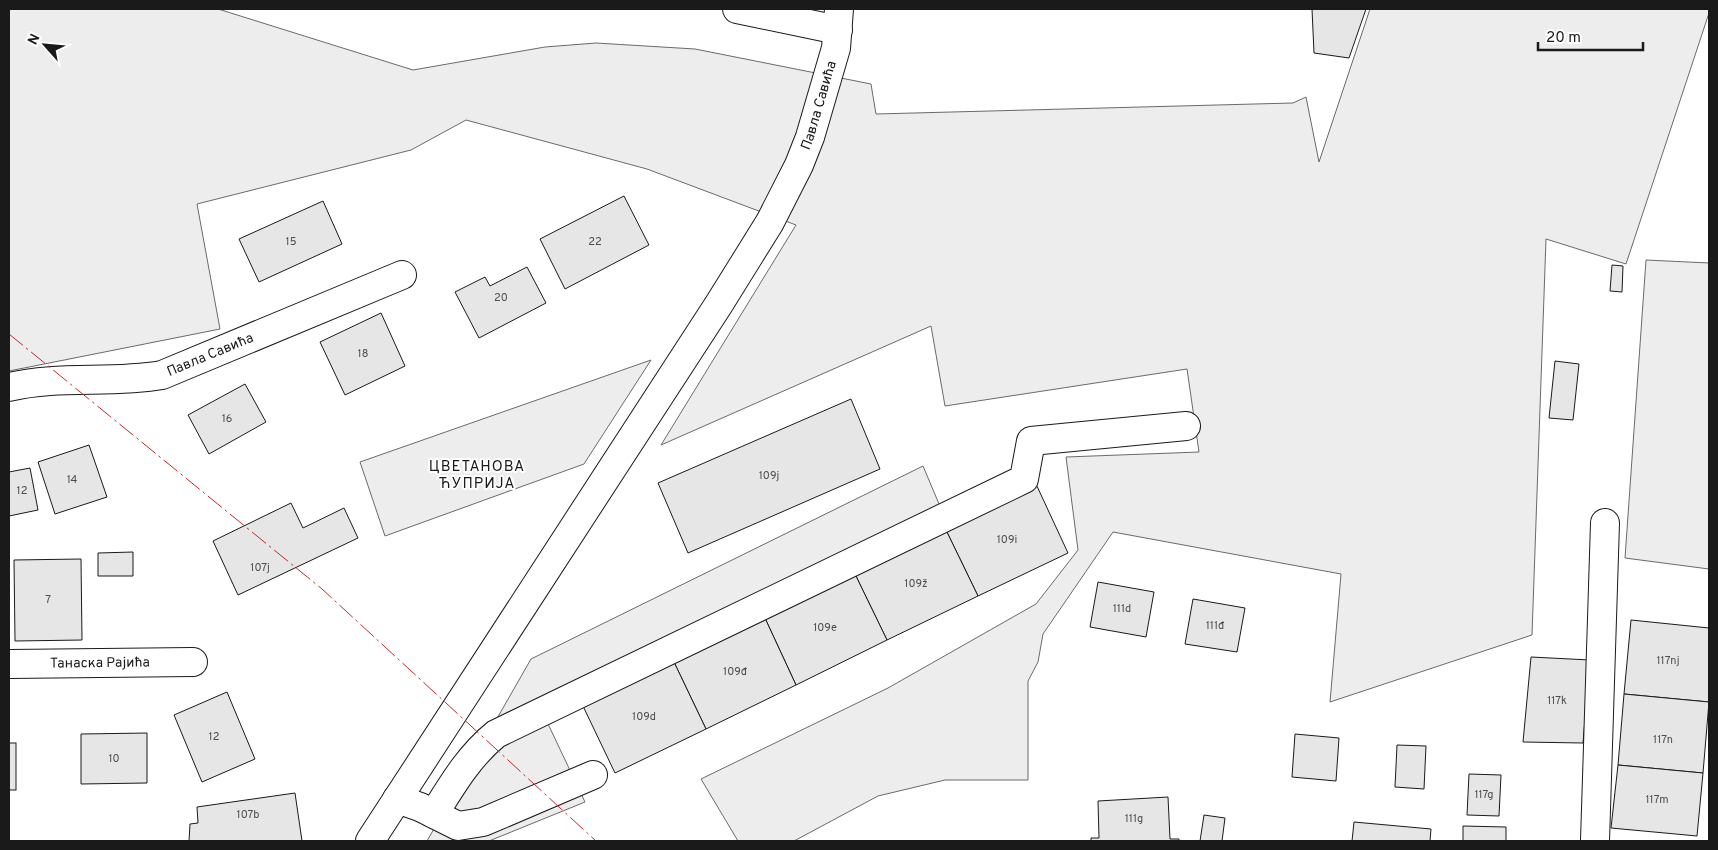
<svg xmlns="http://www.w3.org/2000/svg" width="1718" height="850" viewBox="0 0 1718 850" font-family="Overpass,sans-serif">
<rect width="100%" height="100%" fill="#fff"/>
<g fill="#ededed" stroke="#6a6a6a">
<polygon points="9,9 218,9 413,70 545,47 596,43 695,49 871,84 876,114 1293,103 1306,97 1319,162 1370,9 1709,9 1709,13 1626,264 1546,239 1532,635 1330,702 1341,574 1113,532 1043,634 1038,662 1028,681 1028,780 945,780 878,796 794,841 738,841 701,779 888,688 1036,604 1078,550 1066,457 1199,452 1187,369 945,406 931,326 661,445 796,225 647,169 466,120 411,150 197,204 220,329 9,371"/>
<polygon points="1646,260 1709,263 1709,569 1625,558"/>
<polygon points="651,360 584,464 385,536 360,462"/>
<polygon points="923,466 942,511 540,707 585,802 489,841 427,841 531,659"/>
</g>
<g fill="#e6e6e6" stroke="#1a1a1a">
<polygon points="1312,9 1366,9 1349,58 1314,53"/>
<polygon points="624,196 649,245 565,289 540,239"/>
<polygon points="323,201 342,244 259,282 239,239"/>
<polygon points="1612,265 1623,266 1622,292 1610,291"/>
<polygon points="527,267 546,303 479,338 455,292 485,277 490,286"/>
<polygon points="381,313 405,366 345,395 320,342"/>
<polygon points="1555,361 1579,364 1573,420 1549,418"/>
<polygon points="245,384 266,422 209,454 188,415"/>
<polygon points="851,399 880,469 688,553 658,483"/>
<polygon points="89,445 107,497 55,514 38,462"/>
<polygon points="30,468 38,510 9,516 9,472"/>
<polygon points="1036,484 1068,553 978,596 945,528"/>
<polygon points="291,503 303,528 344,508 358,538 238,595 213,541"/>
<polygon points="945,528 978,596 887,640 854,572"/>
<polygon points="133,552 133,576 98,576 98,553"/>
<polygon points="81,559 82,640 15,641 14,560"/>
<polygon points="854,572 887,640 796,685 764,616"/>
<polygon points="1098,582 1154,592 1146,637 1090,627"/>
<polygon points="1193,599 1245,608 1237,652 1185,644"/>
<polygon points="764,616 796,685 706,729 673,660"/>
<polygon points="1631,620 1709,628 1709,702 1624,694"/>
<polygon points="1531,657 1590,660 1583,743 1523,742"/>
<polygon points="673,660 706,729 615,773 582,704"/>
<polygon points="227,692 255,759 202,782 174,715"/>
<polygon points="1624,694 1709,702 1703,773 1618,765"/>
<polygon points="147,733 147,783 81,784 81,734"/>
<polygon points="1295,734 1339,738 1336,781 1292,777"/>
<rect x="9" y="743" width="7" height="47"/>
<polygon points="1397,745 1426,746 1424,789 1395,787"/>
<polygon points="1618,765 1703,773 1697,836 1611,828"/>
<polygon points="1469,774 1501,775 1499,816 1467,815"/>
<polygon points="295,793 302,841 189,841 190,824 198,823 197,807"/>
<polygon points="1168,797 1170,839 1179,839 1179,841 1091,841 1091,838 1099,838 1098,801"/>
<polygon points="1204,815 1225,818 1222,841 1200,841"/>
<polygon points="1354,822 1431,829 1430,841 1352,841"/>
<polygon points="1463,826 1506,827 1506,841 1463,841"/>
</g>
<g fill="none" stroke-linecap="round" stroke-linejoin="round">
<defs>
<g id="minor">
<polyline points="737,9 838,30"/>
<path id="s1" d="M9 387C59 375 111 384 162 375L402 275"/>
<path id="s2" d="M9 664 193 662"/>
<polyline points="397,799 420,807 458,826 483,822 593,775"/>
<path d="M434 814C452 785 469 756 496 734L1024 479 1031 441 1186 426"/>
<path id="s3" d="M370 841 719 304 770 222 799 165 810 137 836 48 839 9"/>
<polyline points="1595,841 1605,523"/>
</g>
</defs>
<use href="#minor" stroke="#1a1a1a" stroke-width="30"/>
<use href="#minor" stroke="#fff" stroke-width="28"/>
<polyline stroke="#c62828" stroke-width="1" stroke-dasharray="18 4 2.5 4" stroke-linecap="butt" points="9,334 322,589 596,841"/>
</g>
<g text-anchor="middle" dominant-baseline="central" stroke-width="4" stroke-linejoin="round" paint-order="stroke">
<g font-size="11" fill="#4d4d4d">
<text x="291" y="242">15</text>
<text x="595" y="242">22</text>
<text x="501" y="298">20</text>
<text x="363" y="354">18</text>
<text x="227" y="419">16</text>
<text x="769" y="476">109j</text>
<text x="72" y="480">14</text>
<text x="22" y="491">12</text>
<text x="1007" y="540">109i</text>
<text x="260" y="568">107j</text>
<text x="916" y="584">109ž</text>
<text x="48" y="600">7</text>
<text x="1122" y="609">111d</text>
<text x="1215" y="626">111đ</text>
<text x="825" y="628">109e</text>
<text x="1668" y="661">117nj</text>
<text x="735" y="672">109đ</text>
<text x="1557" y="701">117k</text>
<text x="644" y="717">109d</text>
<text x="214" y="737">12</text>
<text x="1663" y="740">117n</text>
<text x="114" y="759">10</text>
<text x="1484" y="795">117g</text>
<text x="1657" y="800">117m</text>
<text x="248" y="815">107b</text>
<text x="1134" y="819">111g</text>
</g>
<g font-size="14" fill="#1a1a1a" stroke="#fff">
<text stroke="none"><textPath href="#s3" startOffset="864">Павла Савића</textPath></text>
<text stroke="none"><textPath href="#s1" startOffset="206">Павла Савића</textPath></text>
<text stroke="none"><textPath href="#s2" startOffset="91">Танаска Рајића</textPath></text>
</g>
<g font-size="15" letter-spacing="1" fill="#1a1a1a" stroke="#fff">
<text x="477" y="467">ЦВЕТАНОВА<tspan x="477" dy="17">ЋУПРИЈА</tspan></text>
</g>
</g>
<rect width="1718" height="850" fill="none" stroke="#1a1a1a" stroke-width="20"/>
<g transform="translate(45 45) rotate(297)" stroke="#ffffff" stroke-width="4" paint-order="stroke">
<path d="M0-4L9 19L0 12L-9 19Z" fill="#1a1a1a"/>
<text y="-8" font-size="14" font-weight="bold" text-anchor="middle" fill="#1a1a1a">N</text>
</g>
<path d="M1538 42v8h105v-8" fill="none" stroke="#1a1a1a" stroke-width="2.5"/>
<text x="1546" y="42" font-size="15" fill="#1a1a1a" stroke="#ffffff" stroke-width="4" paint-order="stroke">20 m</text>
</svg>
